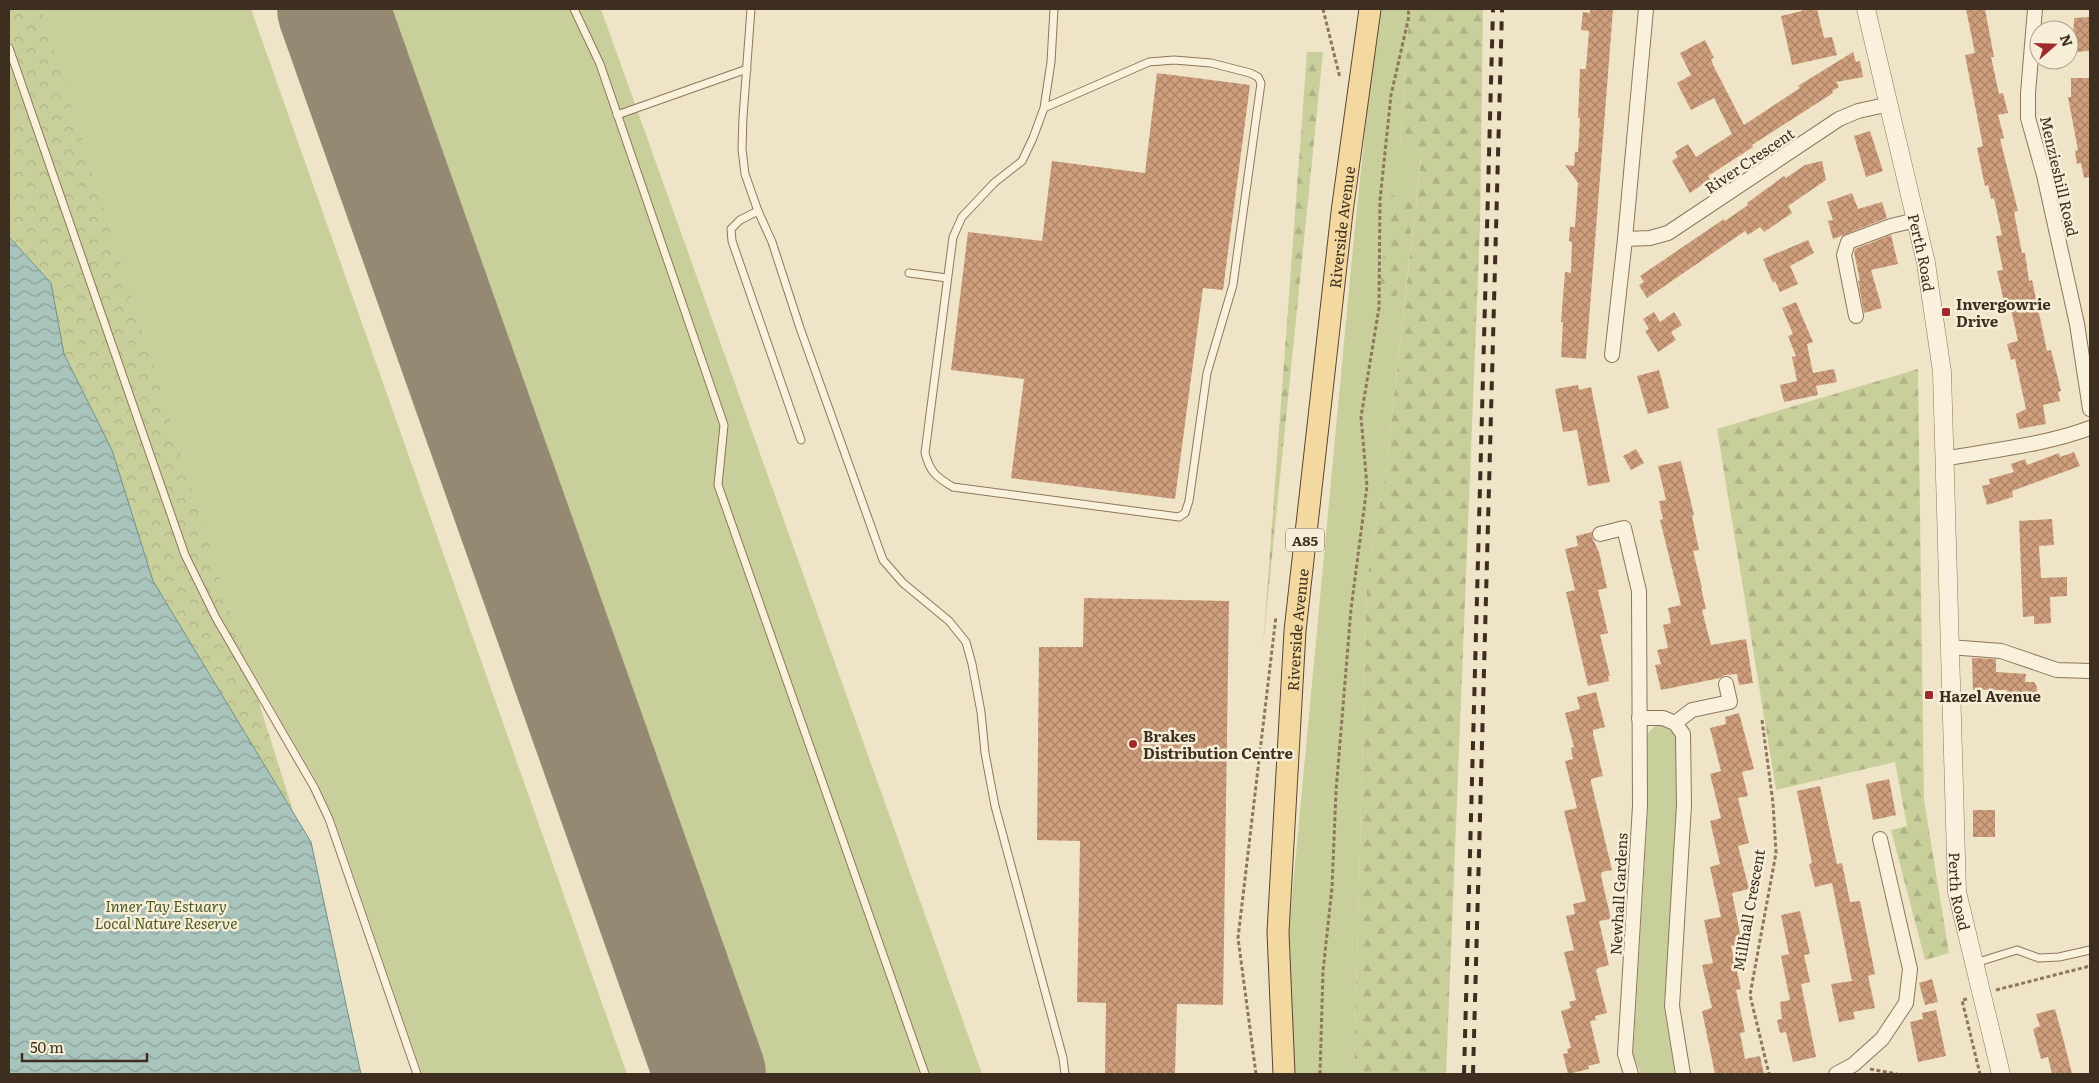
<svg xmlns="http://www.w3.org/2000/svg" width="2099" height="1083" viewBox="0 0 2099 1083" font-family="Literata,serif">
<defs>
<pattern id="forest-firs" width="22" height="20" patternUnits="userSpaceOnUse" patternTransform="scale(1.25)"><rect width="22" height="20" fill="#c9cf9b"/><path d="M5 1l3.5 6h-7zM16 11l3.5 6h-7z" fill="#aeb285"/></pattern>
<pattern id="park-crowns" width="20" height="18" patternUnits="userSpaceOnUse" patternTransform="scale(1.25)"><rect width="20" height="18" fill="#c9cf9b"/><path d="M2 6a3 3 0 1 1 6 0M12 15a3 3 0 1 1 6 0" fill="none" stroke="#aeb285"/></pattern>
<pattern id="water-waves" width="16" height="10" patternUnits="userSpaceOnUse" patternTransform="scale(1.25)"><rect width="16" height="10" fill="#a9c4bc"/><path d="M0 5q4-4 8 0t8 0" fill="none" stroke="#8ba098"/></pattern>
<pattern id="building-cross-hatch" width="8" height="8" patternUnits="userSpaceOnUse" patternTransform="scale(1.25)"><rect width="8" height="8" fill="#cf9f7d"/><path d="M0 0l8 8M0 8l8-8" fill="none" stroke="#a98266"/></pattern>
</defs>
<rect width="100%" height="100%" fill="#f0e4c8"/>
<g fill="#c9cf9b">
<polygon points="9,9 251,9 627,1074 422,1074 334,819 319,786 220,615"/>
<polygon points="360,9 601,9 982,1074 736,1074 729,1062 701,1044 577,698 592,666 568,598 550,604 543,600 541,595 342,44"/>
<polygon points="1378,9 1409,9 1400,146 1422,149 1386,467 1367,580 1354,1074 1294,1074 1288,939 1354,236"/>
<polygon points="1655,726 1668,726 1677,736 1678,805 1664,1007 1675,1074 1641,1074 1633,1055 1648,806 1647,734"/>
</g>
<g fill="url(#forest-firs)">
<polygon points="1409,9 1483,9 1480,226 1446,1074 1354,1074 1367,580 1386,467 1415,213 1397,295 1386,299 1379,295 1391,194 1416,205 1422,149 1400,147"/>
<polygon points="1307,52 1323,52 1263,646"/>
<polygon points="1918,369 1924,800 1949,953 1925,960 1891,830 1907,826 1895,762 1776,790 1717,429"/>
</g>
<polygon fill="url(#park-crowns)" points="9,9 41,9 294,814 311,842 361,1074 9,1074"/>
<polygon fill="url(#water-waves)" stroke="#6f938a" points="9,237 51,283 64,354 112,450 153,581 311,842 361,1074 9,1074"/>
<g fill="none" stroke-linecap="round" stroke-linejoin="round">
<polyline stroke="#968974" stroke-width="112" points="333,9 710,1074"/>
</g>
<g fill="url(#building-cross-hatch)">
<polygon points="1590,9 1613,9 1586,359 1561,357 1563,322 1561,322 1565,272 1571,273 1572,242 1569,241 1570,227 1575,227 1578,183 1565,165 1574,166 1575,152 1578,152 1580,118 1578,118 1580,69 1586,69 1589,31 1581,30 1583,12 1590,13"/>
<polygon points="1801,9 1817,9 1824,38 1832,37 1837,55 1792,65 1781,16 1802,11"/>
<polygon points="1966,9 1985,9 1994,57 1991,57 1999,94 2003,93 2008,113 1998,115 2004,138 2000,139 2018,211 2014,212 2022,253 2025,253 2029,281 2032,280 2047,351 2051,350 2061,391 2058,392 2060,401 2043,405 2046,424 2019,429 2016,414 2026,409 2015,359 2011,360 2007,344 2018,341 2011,309 2006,310 1997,271 2003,270 1996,236 2002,235 1994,198 1991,199 1988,185 1985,186 1977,148 1983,146 1965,55 1975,53"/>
<polygon points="2090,17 2090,51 2073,52 2074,18"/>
<polygon points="1705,40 1714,58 1711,59 1713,65 1744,125 1800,88 1798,86 1853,52 1856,62 1860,61 1863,77 1836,82 1839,87 1832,91 1833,93 1752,145 1753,147 1708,176 1710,179 1690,193 1672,161 1678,157 1675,152 1688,144 1696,157 1732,134 1714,98 1691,110 1677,83 1691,75 1680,53"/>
<polygon points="1157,73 1250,85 1223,290 1203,288 1175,499 1011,478 1024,379 951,370 968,232 1042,241 1052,161 1145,173"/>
<polygon points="2071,78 2090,78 2090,177 2084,178 2081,163 2077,164 2075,151 2078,150 2068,97 2071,97"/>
<polygon points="1870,131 1883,171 1866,177 1854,136"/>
<polygon points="1822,161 1826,180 1788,206 1792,213 1764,232 1760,227 1748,235 1745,231 1647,298 1639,285 1644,282 1640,276 1724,219 1725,221 1748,205 1747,203 1784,176 1786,178 1805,165"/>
<polygon points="1852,193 1858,209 1882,202 1887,218 1833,239 1828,221 1833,220 1827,202"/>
<polygon points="1891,235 1898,264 1871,270 1882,308 1864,313 1858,281 1860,281 1854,252 1855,249"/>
<polygon points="1808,240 1814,253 1790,266 1798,284 1780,292 1775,281 1773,283 1763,259"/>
<polygon points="1796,302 1813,342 1807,344 1813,373 1834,369 1837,382 1816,386 1818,395 1784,402 1780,385 1797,381 1792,357 1796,356 1788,336 1793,334 1782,308"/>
<polygon points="1654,312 1660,322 1674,312 1682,325 1671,332 1676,340 1658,352 1645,331 1649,329 1643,319"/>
<polygon points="1659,370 1669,408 1648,414 1637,376"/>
<polygon points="1578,385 1579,390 1591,387 1610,482 1588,486 1577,430 1563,432 1555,389"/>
<polygon points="1636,449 1644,463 1631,470 1623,456"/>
<polygon points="2074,452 2080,466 2012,491 2013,497 1987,505 1982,486 1990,484 1989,479 2014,472 2011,464 2025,459 2027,465 2059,453 2060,457"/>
<polygon points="1681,461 1694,515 1692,516 1699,550 1693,551 1702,588 1701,588 1706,609 1702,610 1711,645 1746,639 1753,683 1739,685 1737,674 1725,675 1720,678 1661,690 1655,665 1661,664 1657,650 1668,648 1663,625 1671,623 1668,608 1681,605 1660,520 1663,519 1659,501 1666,500 1658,466"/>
<polygon points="2052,519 2054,545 2039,546 2041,578 2067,577 2067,596 2050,597 2051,623 2034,624 2034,616 2023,617 2019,521"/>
<polygon points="1592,532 1592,537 1599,552 1607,588 1598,590 1608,633 1600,635 1610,676 1608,676 1609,681 1588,686 1566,592 1575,590 1565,549 1578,546 1576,536"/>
<polygon points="1084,598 1229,601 1223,1005 1177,1004 1175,1074 1105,1074 1106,1003 1077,1002 1080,841 1037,840 1039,647 1083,647"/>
<polygon points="1972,658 1996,659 1996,672 2026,674 2025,682 2034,682 2037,687 2037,694 2032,698 2006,696 2007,690 1973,690"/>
<polygon points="1596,692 1605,727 1593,730 1593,734 1603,776 1591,779 1591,782 1612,870 1602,872 1601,876 1611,919 1599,921 1609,965 1598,968 1596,970 1607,1013 1595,1016 1596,1020 1590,1021 1600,1063 1588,1066 1589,1069 1568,1074 1563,1054 1568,1053 1567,1049 1571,1048 1561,1011 1571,1008 1569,1002 1576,1000 1564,952 1574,950 1566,916 1575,914 1573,904 1586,901 1564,811 1577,808 1565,761 1573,759 1571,748 1574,747 1565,713 1580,709 1577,697"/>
<polygon points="1739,713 1754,769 1742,772 1748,796 1738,798 1749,843 1738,846 1749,889 1732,893 1742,944 1731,946 1741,989 1736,990 1745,1032 1740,1033 1745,1059 1760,1056 1764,1074 1715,1074 1702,1011 1712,1008 1702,965 1713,963 1704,920 1721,917 1710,867 1720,864 1710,821 1721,818 1710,774 1721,771 1710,728 1726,724 1725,717"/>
<polygon points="1889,779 1896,815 1873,820 1866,784"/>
<polygon points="1820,786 1837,864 1842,863 1850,902 1860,901 1875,974 1868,976 1875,1008 1853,1012 1855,1019 1839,1022 1831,984 1852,981 1832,883 1815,887 1809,864 1812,863 1797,791"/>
<rect x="1973" y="810" width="22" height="27"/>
<polygon points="1800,911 1810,954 1804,955 1810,982 1801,984 1816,1057 1793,1062 1786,1032 1780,1033 1777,1020 1782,1019 1780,1002 1790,1000 1781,956 1789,954 1781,915"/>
<polygon points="1932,979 1938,1002 1925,1005 1919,983"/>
<polygon points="2055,1009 2064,1042 2072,1074 2052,1074 2048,1057 2041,1059 2033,1029 2040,1026 2036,1014"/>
<polygon points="1936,1010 1946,1056 1918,1062 1910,1022 1923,1019 1922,1013"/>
</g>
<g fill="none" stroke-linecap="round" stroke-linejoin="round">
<defs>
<g id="service">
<polyline points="574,9 600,64 724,425 718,485 925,1074"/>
<polyline points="751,9 743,117 742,149 745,174 758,211 772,242 800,328 883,560 903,583 949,621 966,642 972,664 981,712 985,753 995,806 1063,1058 1065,1074"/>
<polyline points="9,48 185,555 216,618 314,787 329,819 417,1074"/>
<path d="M1044 108 1149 62 1174 60 1211 63 1250 73 1258 77 1261 83 1233 285 1207 373 1189 501 1185 513 1179 517 953 487C936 477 930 472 925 453L953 237 962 217 994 183 1022 161 1033 138 1044 108 1051 62 1054 9"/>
<polyline points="617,115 747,69"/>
<polyline points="758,211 740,220 731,229 732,241 801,440"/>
<polyline points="909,273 947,278"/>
<polyline points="1975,963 2017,950 2039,958 2059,957 2090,950"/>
</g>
<g id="minor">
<polyline points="2035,9 2028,93 2028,118 2044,175 2077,324 2090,409"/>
<polyline points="1625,239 1650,238 1668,233 1839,119 1858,111 1890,104"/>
<polyline points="1856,316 1844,255 1848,242 1891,226 1916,220"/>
<polyline points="1612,355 1625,239 1646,9"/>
<path d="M1944 459C1993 450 2044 445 2090 428"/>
<polyline points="1600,534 1624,528 1639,591 1640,806 1625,1054 1631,1074"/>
<polyline points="1949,647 2001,651 2057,670 2090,671"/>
<polyline points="1639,718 1663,718 1675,723 1683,734 1684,805 1672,1006 1683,1074"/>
<polyline points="1675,723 1692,710 1730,702 1726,684"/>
<polyline points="1836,1074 1853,1065 1882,1039 1906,1003 1910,969 1880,839"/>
</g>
<g id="tertiary">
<path id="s1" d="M1866 9 1926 263 1942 372 1957 892 2001 1074"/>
</g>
<g id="primary">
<path id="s2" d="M1284 1074 1278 932 1295 631 1342 212 1370 9"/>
</g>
</defs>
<use href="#service" stroke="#8d765c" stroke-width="9"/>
<use href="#minor" stroke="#8d765c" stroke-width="16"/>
<use href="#tertiary" stroke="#8d765c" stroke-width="19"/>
<use href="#primary" stroke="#5b4430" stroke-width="23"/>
<g stroke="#8d765c" stroke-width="3" stroke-dasharray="4 2.5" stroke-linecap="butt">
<polyline points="1323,9 1340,78"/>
<polyline points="1762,720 1773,803 1776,853 1750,995 1769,1074"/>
<polyline points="1996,990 2090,966"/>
<polyline points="1967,999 1962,1000 1980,1074"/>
<polyline points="1870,1069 1897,1074"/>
<polyline points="1256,1074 1238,938 1276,616"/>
<polyline points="1320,1074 1323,971 1332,888 1336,791 1351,609 1367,486 1361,417 1379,308 1380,200 1391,95 1409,16 1408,9"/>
</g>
<use href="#service" stroke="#faf1dc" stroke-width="7"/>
<use href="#minor" stroke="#faf1dc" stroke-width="14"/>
<use href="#tertiary" stroke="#faf1dc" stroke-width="18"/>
<use href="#primary" stroke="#f3d9a0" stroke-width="21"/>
<g stroke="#3d2e20" stroke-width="4" stroke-dasharray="9 9" stroke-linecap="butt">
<polyline points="1464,1074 1493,9"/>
<polyline points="1473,1074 1502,9"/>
</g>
</g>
<g fill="#9e2a2b" stroke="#f7eed8" stroke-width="2">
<rect x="1941" y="307" width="10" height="10" rx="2.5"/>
<rect x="1924" y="690" width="10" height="10" rx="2.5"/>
<circle cx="1133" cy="744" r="5"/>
</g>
<g text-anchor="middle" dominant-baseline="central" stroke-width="5" stroke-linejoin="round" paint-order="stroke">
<rect fill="#f7eed8" stroke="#756857" stroke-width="1" x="1286" y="528.5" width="38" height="23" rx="4"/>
<g font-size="14" font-weight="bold" fill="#3d2e20">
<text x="1305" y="540">A85</text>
</g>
<g font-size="15" fill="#3d2e20" stroke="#f7eed8">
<text transform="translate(1749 160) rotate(-34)">River Crescent</text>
<text transform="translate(2060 176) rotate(77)">Menzieshill Road</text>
<text stroke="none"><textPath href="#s2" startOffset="850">Riverside Avenue</textPath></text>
<text stroke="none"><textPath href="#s1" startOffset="250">Perth Road</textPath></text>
<text stroke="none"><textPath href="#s2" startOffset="445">Riverside Avenue</textPath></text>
<text stroke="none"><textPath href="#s1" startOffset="891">Perth Road</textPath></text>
<text transform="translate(1618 894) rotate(-87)">Newhall Gardens</text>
<text transform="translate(1748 910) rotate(-80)">Millhall Crescent</text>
</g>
<g font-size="15" font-weight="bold" fill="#3d2e20" stroke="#f7eed8" text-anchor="start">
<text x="1956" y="303">Invergowrie<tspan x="1956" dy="17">Drive</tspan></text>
<text x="1939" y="695">Hazel Avenue</text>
<text x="1143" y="735">Brakes<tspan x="1143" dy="17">Distribution Centre</tspan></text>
</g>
<g font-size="15" font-style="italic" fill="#4d5a26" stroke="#f7eed8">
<text x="166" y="905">Inner Tay Estuary<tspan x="166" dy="17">Local Nature Reserve</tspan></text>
</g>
</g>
<rect width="2099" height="1083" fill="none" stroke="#3d2e20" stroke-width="20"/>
<g transform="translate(2054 45) rotate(70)"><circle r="24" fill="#f7eed8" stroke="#ada18e"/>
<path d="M0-4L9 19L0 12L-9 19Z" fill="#9e2a2b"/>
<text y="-8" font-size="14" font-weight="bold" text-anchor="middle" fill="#3d2e20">N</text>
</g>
<path d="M22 1053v8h125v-8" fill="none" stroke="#3d2e20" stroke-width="2.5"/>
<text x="30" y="1053" font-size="15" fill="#3d2e20" stroke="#f7eed8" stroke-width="4" paint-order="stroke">50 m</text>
</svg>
